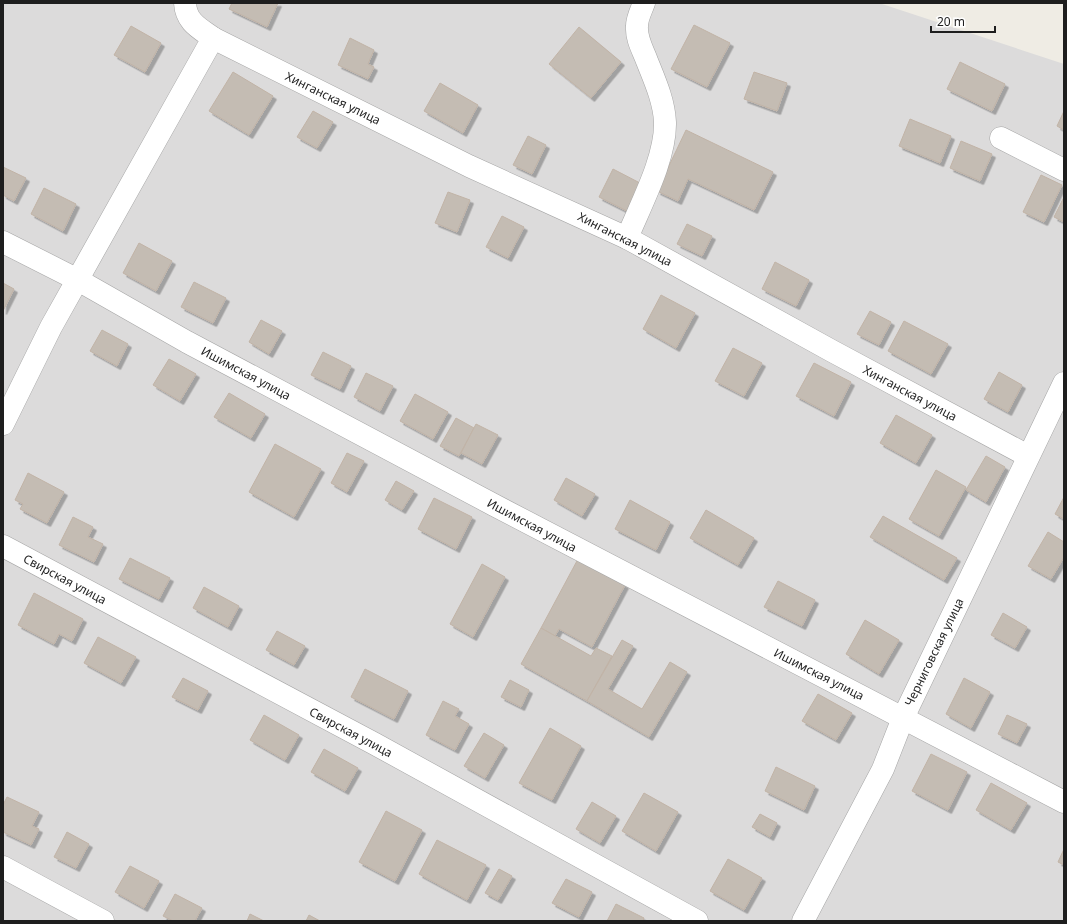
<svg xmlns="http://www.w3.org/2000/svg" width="1067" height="924" viewBox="0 0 1067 924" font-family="'Noto Sans',sans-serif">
<defs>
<filter id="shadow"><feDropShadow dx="3.5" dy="3.5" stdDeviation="0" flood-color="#0004"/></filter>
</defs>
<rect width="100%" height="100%" fill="#efece4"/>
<polygon fill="#dcdbdb" points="3,3 879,3 1064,64 1064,921 3,921"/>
<g fill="#c4bcb3" stroke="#c1b3a6" filter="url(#shadow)">
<polygon points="232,3 278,3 267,27 229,9"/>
<polygon points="694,25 730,43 707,87 671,69"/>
<polygon points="131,26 161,43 145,72 114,55"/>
<polygon points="579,27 621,62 591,98 549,64"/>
<polygon points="350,38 374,50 368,64 374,67 368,79 338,65"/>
<polygon points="960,62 1005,84 992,111 947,89"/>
<polygon points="233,72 273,96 249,135 209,111"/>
<polygon points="754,72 787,83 777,111 744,99"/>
<polygon points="440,83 478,105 463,133 424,111"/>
<polygon points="313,111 333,122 317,148 297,137"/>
<polygon points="1064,111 1064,130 1057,126"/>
<polygon points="910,119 951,136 940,163 899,146"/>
<polygon points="686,130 773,172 754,210 688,179 678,201 657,191"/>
<polygon points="528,136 546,145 532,174 513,165"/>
<polygon points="961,141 992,154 980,181 950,168"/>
<polygon points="3,167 26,178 14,201 3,195"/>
<polygon points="613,169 640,183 627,211 599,197"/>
<polygon points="1041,175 1062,185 1044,222 1023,212"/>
<polygon points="44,188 76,204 63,231 31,214"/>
<polygon points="448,192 470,200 457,232 435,223"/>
<polygon points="1064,197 1064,222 1054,217"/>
<polygon points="502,216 524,227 508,258 486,247"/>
<polygon points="687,224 712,236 702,256 677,244"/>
<polygon points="139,243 172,261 156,291 123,273"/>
<polygon points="775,262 809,280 796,306 762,289"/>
<polygon points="194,282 226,298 213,323 181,307"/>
<polygon points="3,283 14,289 3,311"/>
<polygon points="661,295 695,313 676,348 643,329"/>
<polygon points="870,311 891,322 879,345 857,334"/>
<polygon points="261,320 282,331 269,354 249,342"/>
<polygon points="904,321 948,344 931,374 888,351"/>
<polygon points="102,330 128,344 117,366 90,351"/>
<polygon points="733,348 762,363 744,396 715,381"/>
<polygon points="323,352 351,366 340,389 311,375"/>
<polygon points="169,359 196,374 180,401 153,385"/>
<polygon points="814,363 851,382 834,416 796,396"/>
<polygon points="999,372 1022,385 1008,412 984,399"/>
<polygon points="366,373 393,386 380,411 354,397"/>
<polygon points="229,393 265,414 251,438 214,417"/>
<polygon points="415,394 448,412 433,439 400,421"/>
<polygon points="896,415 932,435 916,463 880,443"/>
<polygon points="456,418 474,428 459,456 440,446"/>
<polygon points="476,424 498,435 482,464 461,453"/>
<polygon points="275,444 321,469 294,517 249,492"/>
<polygon points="347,453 364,461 347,492 331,483"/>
<polygon points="986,456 1005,467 986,502 966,490"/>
<polygon points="936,470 966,487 939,536 909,519"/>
<polygon points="28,473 64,492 47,523 20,509 23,504 15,500"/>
<polygon points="566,478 595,494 582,516 554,500"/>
<polygon points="396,481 414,491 402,510 385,500"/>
<polygon points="1064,497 1064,519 1055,514"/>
<polygon points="434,498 472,517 456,549 418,529"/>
<polygon points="630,500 670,522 656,550 615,529"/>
<polygon points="706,510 754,538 738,565 690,538"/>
<polygon points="883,516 957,558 944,580 870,537"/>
<polygon points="73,517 93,527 88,537 103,544 94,562 59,545"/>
<polygon points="1048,532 1064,542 1064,557 1051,579 1028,566"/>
<polygon points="130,558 170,578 159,599 119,579"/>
<polygon points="578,559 625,585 592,647 559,629 555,636 541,628"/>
<polygon points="482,564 505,577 473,637 450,624"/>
<polygon points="778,581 815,600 802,626 764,607"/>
<polygon points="204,587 239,606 228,627 193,608"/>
<polygon points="34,593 83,619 72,641 59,634 54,644 18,625"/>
<polygon points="1003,613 1027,627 1015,648 991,635"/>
<polygon points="865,620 899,640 879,674 846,654"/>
<polygon points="541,628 591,656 596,648 612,656 587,701 521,664"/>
<polygon points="277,631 305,646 294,665 266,650"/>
<polygon points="98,637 136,657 121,683 84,663"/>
<polygon points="622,640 633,646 608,689 642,709 670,662 687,672 649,737 587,701"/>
<polygon points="365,669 408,691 394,719 351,697"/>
<polygon points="183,678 208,691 198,710 172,697"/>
<polygon points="964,678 990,692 971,728 946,714"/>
<polygon points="510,680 529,690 521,707 501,697"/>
<polygon points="818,694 852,713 836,740 802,721"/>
<polygon points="443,701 459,709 455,716 469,724 455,750 426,735"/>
<polygon points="264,715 299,735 285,760 250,740"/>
<polygon points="1007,715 1027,724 1017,743 998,734"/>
<polygon points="550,728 581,746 552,800 519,783"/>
<polygon points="484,733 504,745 485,778 464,766"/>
<polygon points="324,749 358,768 345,791 311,772"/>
<polygon points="931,754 967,772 948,810 912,791"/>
<polygon points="776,767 815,786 804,810 765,791"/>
<polygon points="991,783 1027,803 1011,830 976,810"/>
<polygon points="644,793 678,812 656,851 622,831"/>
<polygon points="7,797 39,812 32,826 39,829 31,845 3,832 3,805"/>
<polygon points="592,802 616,816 600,843 576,829"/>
<polygon points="386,811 422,830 395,881 359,862"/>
<polygon points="760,814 777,823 770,837 752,827"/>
<polygon points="67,832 89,844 76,868 54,857"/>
<polygon points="437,840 486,865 467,900 419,874"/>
<polygon points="1064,849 1064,865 1058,862"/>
<polygon points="728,859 762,878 744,910 710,891"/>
<polygon points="130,866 159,881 144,908 115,892"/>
<polygon points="499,869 512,876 498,900 485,893"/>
<polygon points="566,879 592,892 579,917 552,903"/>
<polygon points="175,894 202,908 195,921 173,921 163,916"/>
<polygon points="616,904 644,918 643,921 607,921"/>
<polygon points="250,914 264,921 247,921"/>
<polygon points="309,915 320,921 306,921"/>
</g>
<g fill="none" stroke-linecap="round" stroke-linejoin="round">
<defs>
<g id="minor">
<polyline points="213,38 469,166 627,238 832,351 1028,456"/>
<polyline points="1001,138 1064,170"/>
<path d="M627 238C641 204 666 158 665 122 664 101 655 81 647 61 643 50 636 39 637 26 637 18 641 11 644 3"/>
<polyline points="3,242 78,280 187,342 494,505 1064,802"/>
<path d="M3 424 51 327 213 38C199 28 186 22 185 3"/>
<polyline points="3,546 375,744 697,921"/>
<polyline points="3,867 103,921"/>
<polyline points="803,921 883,769 903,718 1064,383"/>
</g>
</defs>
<use href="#minor" stroke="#a5a5a5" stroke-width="23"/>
<use href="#minor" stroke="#fff" stroke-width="22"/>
</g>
<g text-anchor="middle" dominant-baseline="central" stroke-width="3" stroke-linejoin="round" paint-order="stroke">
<g font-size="12" fill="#1e1e1e" stroke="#fff">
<text transform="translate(333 98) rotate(26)">Хинганская улица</text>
<text transform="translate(625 239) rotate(27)">Хинганская улица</text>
<text transform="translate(246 373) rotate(28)">Ишимская улица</text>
<text transform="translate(910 393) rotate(28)">Хинганская улица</text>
<text transform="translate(532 525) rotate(28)">Ишимская улица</text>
<text transform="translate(65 579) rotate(28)">Свирская улица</text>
<text transform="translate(934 652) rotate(-64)">Черниговская улица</text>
<text transform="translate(819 674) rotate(27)">Ишимская улица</text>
<text transform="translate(351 732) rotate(28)">Свирская улица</text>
</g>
</g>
<rect width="1067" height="924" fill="none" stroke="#1e1e1e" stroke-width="8"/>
<path d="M931 26v6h64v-6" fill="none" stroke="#1e1e1e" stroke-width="2"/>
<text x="937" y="26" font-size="12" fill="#1e1e1e" stroke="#ffffff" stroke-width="3" paint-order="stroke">20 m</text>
</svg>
